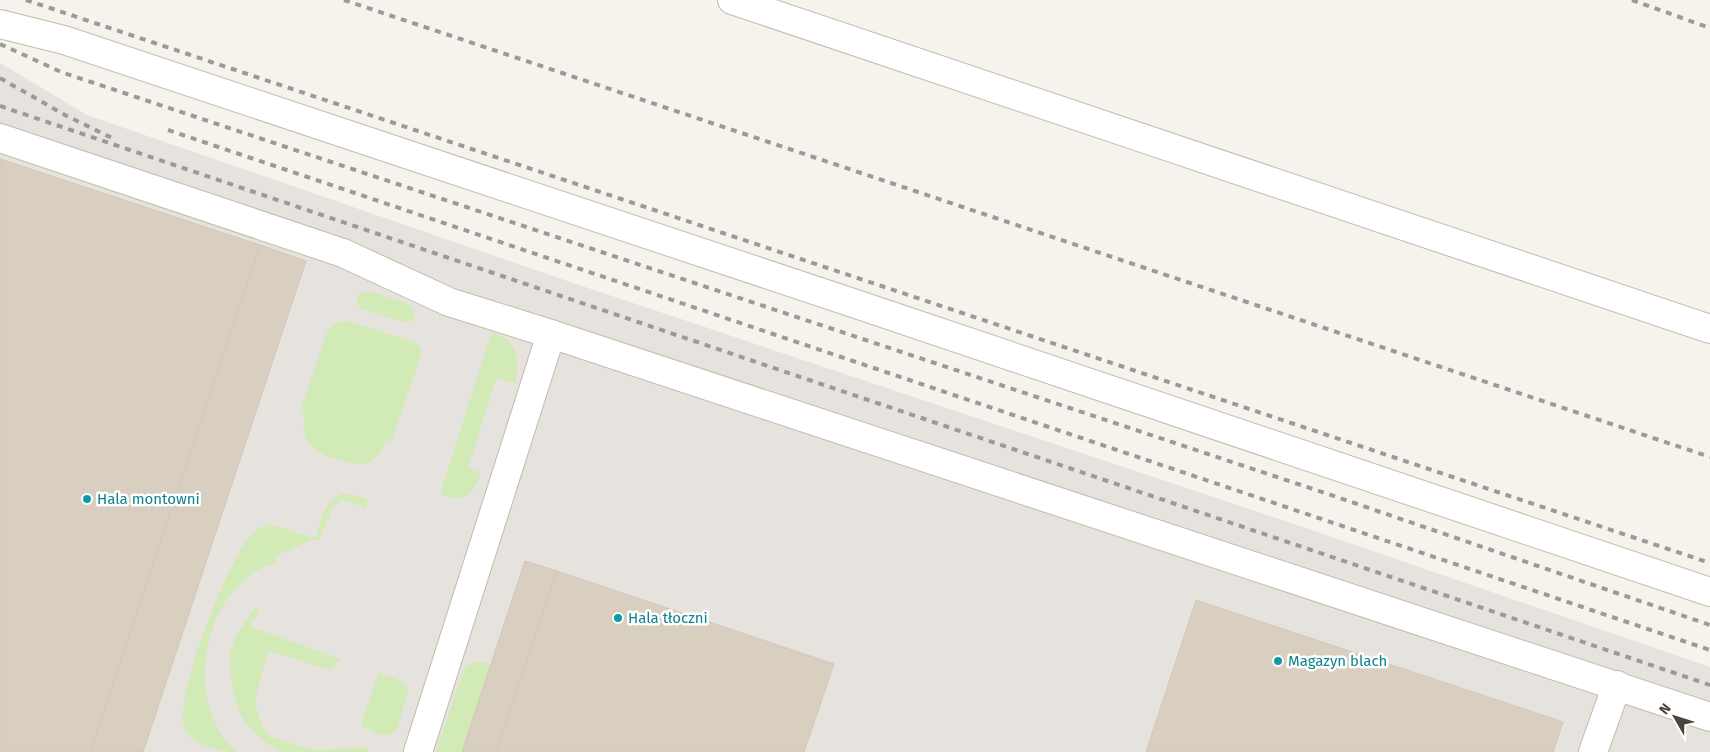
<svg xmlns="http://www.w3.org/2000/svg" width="1710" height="752" viewBox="0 0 1710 752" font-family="'Fira Sans',sans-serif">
<rect width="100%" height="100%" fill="#f6f3ec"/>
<polygon fill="#e6e2dd" points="0,63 87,115 576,284 1294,524 1710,667 1710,752 0,752"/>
<g fill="#d2eab5">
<polygon points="365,292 371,292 407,303 411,307 415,314 412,320 407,323 361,309 357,303 358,295"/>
<path d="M348 321 414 342C420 346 421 349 421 356L391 442 385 440C379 466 362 467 340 460 316 454 298 443 305 415L300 413 328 330 334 323Z"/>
<path d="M492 332C517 340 521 360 515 383L496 378 468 468 481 473C472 497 465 503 440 494Z"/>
<path d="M342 494 353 495 368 499 366 508 343 500 333 506 319 540H311L275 556 277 562C270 565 262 567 256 571 244 579 232 592 224 604 219 611 215 620 213 628 198 671 202 719 236 752 221 752 188 744 184 727 175 694 228 558 253 533 257 529 264 527 269 524L315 538C322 519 322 504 342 494Z"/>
<path d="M256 607 260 613 252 620 251 624 253 628 340 659 332 668 327 669 268 651 256 695V708L262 726 270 736 301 747 321 750 362 747 368 749V752H283C246 736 230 704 231 666 231 661 230 655 231 650 235 634 246 620 256 607Z"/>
<polygon points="479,661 491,665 462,752 436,752 465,666"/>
<path d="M378 673C389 677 403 678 408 691L397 729 393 734 381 735 361 726Z"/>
</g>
<g fill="#d8cfc1" stroke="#d3c7b4">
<polygon points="0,159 260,245 90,752 0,752"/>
<polygon points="260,245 306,261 143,752 90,752"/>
<polygon points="525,561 557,571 496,752 462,752"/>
<polygon points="557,571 834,664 804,752 496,752"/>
<polygon points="1196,600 1563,722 1553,752 1146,752"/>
</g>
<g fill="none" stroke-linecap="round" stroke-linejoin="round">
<defs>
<g id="minor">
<polyline points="732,0 1710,329"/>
<polyline points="0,24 64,40 853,303 1710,592"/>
<polyline points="0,138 343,253 449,302 551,334 1710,717"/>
<polyline points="418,752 551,334"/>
<polyline points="1593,752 1617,685"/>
</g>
</defs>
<use href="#minor" stroke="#c2bbae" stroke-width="30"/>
<use href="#minor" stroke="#fff" stroke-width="28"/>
<g stroke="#9a9a9a" stroke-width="4" stroke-dasharray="6 6" stroke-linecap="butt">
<polyline points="26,0 1710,563"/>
<polyline points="344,0 1710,457"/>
<polyline points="1632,0 1710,28"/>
<polyline points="0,44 61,72 1328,494 1710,625"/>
<polyline points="0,78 65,115 116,140"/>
<polyline points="0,106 1710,685"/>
<polyline points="168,130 1710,650"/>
</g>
</g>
<g fill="#0f9aa8" stroke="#fff" stroke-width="2">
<circle cx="87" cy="499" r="5"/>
<circle cx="618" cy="618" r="5"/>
<circle cx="1278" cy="661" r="5"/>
</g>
<g text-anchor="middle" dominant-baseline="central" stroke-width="5" stroke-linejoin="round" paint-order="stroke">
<g font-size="15" fill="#0d838f" stroke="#fff" text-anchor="start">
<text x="97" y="499">Hala montowni</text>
<text x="628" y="618">Hala tłoczni</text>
<text x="1288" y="661">Magazyn blach</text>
</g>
</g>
<g transform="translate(1675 717) rotate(309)" stroke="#ffffff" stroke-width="4" paint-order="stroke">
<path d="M0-4L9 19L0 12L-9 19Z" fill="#4b4439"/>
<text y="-8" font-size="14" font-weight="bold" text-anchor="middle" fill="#4b4439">N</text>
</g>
</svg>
